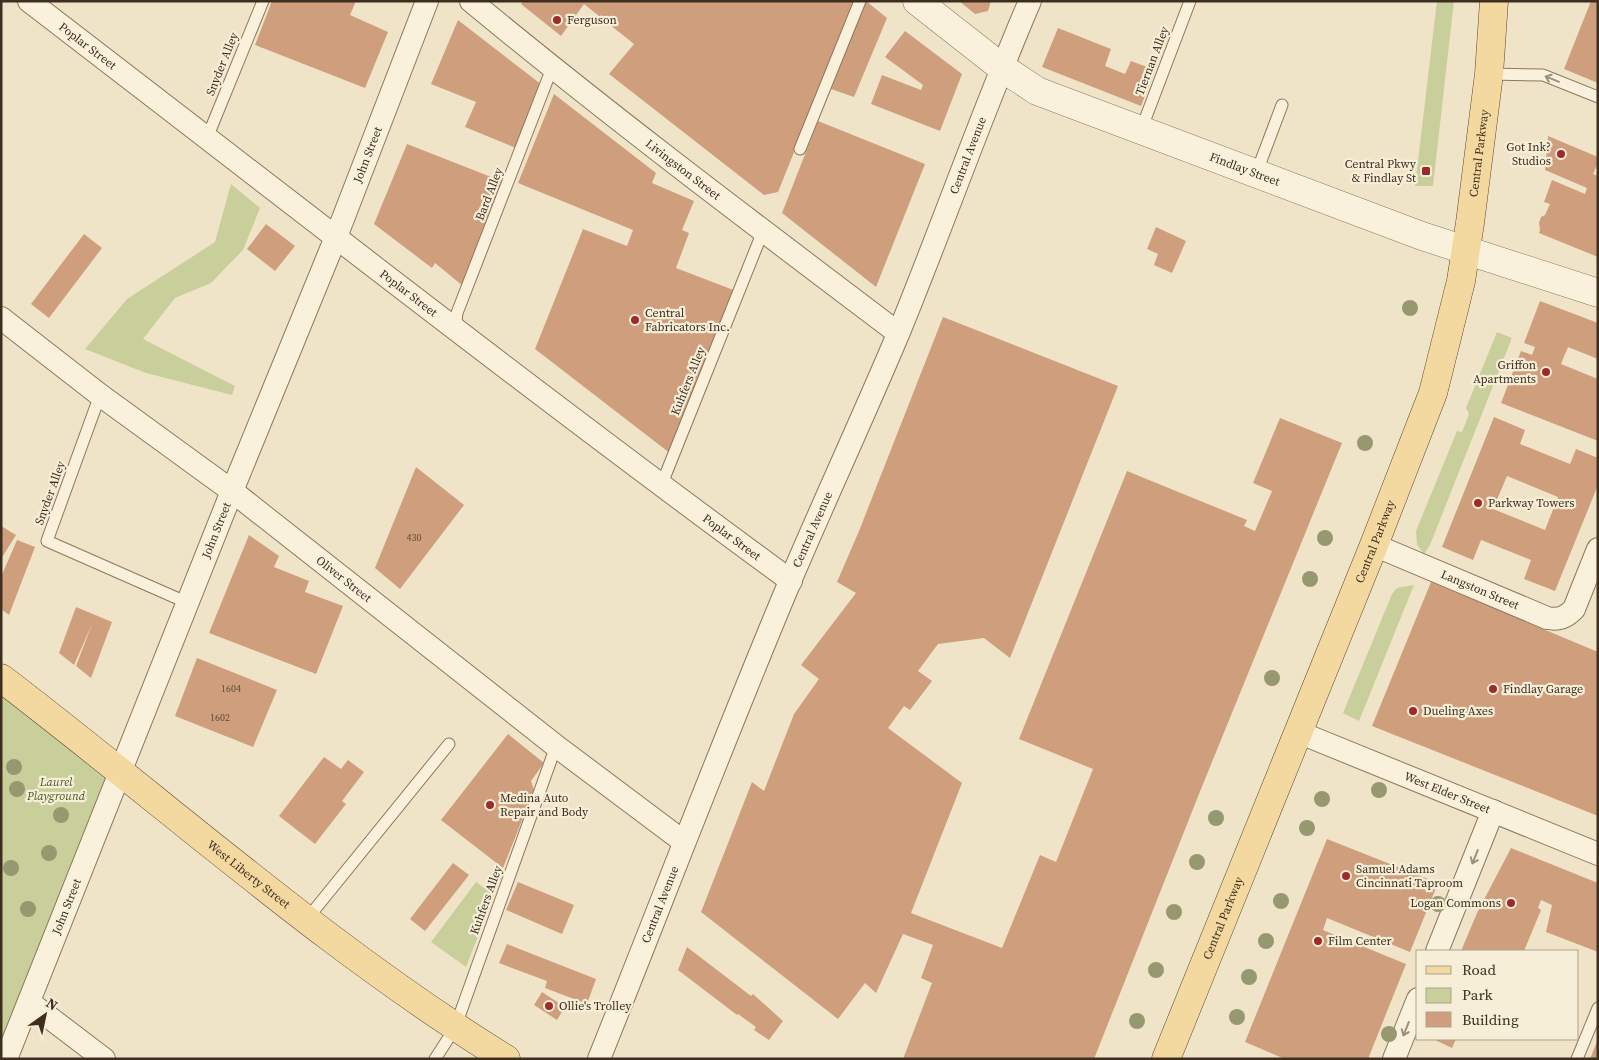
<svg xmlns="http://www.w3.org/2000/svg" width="1599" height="1060" viewBox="0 0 1599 1060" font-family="'Source Serif 4',serif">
<rect width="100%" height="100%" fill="#f0e4c8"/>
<g fill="#c9cf9b">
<polygon points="1437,1 1454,1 1433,186 1415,186"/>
<polygon points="231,184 260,208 243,250 211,283 175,298 143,339 235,386 232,395 146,373 85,349 127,299 215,242"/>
<polygon points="1497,332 1512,338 1430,545 1424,554 1417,545 1416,531 1457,431 1462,432 1469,414 1466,408"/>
<polygon points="1414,585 1359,721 1343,713 1392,594 1397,588"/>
<polygon points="1,678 121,772 1,1059"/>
<polygon points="476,882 494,895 466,967 431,942"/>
</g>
<g fill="#cf9f7d" fill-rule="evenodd">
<polygon points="272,1 356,1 350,15 388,32 365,88 255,45"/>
<polygon points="523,1 855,1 778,192 764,195 609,74 634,44 584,4 561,36 521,4"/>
<polygon points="866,1 887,18 854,97 831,89"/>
<polygon points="959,1 991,1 988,11 975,14"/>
<polygon points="1591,1 1598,1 1598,83 1564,69"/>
<polygon points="458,20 542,85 516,148 465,127 476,102 431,84"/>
<polygon points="1058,28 1111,49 1105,66 1125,74 1131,61 1155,70 1141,106 1042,67"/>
<polygon points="905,31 962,74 940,131 871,104 882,75 921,90 923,85 885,57"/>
<polygon points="554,94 656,173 652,183 694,201 682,230 689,233 676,268 736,291 671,454 535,349 583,229 627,246 633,230 518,183"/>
<polygon points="818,121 925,164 876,287 782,213"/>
<polygon points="1548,136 1598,157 1598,163 1593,174 1598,176 1598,257 1539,233 1540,230 1539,223 1541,217 1545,215 1550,204 1544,202 1552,180 1585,194 1587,188 1545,170"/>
<polygon points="407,144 504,182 463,286 435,263 432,268 374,224"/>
<polygon points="266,224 295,246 275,271 247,249"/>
<polygon points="1156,227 1186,241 1172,273 1154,265 1158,254 1147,249"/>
<polygon points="84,234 102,248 49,318 31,304"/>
<polygon points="1540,301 1598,323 1598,359 1568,347 1561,364 1598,379 1598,441 1501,403 1521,351 1532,355 1535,347 1524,343"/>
<polygon points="943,317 1118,386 1010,658 984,638 938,644 918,671 932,681 910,710 904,706 888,728 962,783 911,913 1002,948 1040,855 1056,862 1093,769 1019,739 1127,471 1247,520 1244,526 1255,531 1272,491 1253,483 1280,418 1342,443 1201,789 1094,1059 903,1059 932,983 921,978 933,945 903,934 876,993 865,983 838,1019 701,912 752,782 764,791 794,714 819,679 801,665 856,593 837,582 859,531"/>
<path d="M1494 417 1525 430 1520 444 1570 464 1576 449 1598 458V485L1555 591 1524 579 1531 560 1481 540 1473 560 1442 547ZM1507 476 1558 497 1545 530 1493 509Z"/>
<polygon points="416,467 464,505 400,589 375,568"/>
<polygon points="1,526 16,535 1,559"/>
<polygon points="249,535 279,556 274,567 309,581 305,592 343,606 316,674 209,633"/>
<polygon points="17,540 35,547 9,615 1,609 1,577"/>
<polygon points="1431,582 1598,652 1598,816 1372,726"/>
<polygon points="76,607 112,622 91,678 76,666 92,624 74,665 59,653"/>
<polygon points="197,658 277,690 253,747 175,716"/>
<polygon points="508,734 544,763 531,781 534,790 503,868 441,820"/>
<polygon points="324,757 341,769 348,760 364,772 342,801 346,804 315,844 279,816"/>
<polygon points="1327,839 1438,883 1410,952 1327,918 1323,930 1406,964 1368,1059 1285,1059 1245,1042"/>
<polygon points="1511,848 1598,883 1598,952 1546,932 1552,905 1541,900 1538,908 1541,910 1524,951 1461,951 1477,913"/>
<polygon points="453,863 469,875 425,931 410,919"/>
<polygon points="518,882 574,905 562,934 506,910"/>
<polygon points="507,944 596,979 587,1004 545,988 547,981 499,963"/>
<polygon points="687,947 751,996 753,994 783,1021 769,1040 754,1030 756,1027 738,1014 737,1015 678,970"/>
<polygon points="542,992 565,1007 557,1020 534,1005"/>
<polygon points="1433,1039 1456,1039 1452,1048"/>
<polygon points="1598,1039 1598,1059 1590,1059"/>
</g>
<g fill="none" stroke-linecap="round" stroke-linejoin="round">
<defs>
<g id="service">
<polyline points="1489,74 1543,75 1598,97"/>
<polyline points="1141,130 1190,1"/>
<polyline points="207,138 263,1"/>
<polyline points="800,149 860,1"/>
<polyline points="1256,174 1282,105"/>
<polyline points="455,331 457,313 552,68"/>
<polyline points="100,395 47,541 188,603"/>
<polyline points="661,486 763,231"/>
<polyline points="307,919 449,744"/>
<polyline points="435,1059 455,1028 556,746"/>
<polyline points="1577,1059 1598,1008"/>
</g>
<g id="minor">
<path id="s1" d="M29 1C282 195 533 392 791 581"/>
<path id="s2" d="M471 1C610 116 754 224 898 333"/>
<path id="s3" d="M1 318 100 395 232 491 556 746 684 842"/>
<path id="s4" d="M1374 545 1547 618C1559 620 1565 618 1574 609L1598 549"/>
<path id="s5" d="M1298 732 1598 854"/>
<polyline points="1437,951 1493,811"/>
<polyline points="29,1002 104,1059"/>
<path id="s6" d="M6 1059 232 491 336 237 427 1"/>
<path id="s7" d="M599 1059C663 899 724 738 791 579 826 497 864 415 899 332 944 222 983 110 1030 1"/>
<polyline points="1394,1059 1418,999"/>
</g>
<g id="tertiary">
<path id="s8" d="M917 1 1001 67 1037 91 1422 236 1598 293"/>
</g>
<g id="primary">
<path id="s9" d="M1 678C169 806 326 948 506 1059"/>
<path id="s10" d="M1166 1059 1374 545 1433 393 1461 281 1470 223 1489 74 1494 1"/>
</g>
</defs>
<use href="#service" stroke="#8d765c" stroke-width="13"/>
<use href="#minor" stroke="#8d765c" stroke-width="24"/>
<use href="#tertiary" stroke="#8d765c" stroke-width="29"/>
<use href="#primary" stroke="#5b4430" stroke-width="29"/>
<use href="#service" stroke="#faf1dc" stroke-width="11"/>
<use href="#minor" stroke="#faf1dc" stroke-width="22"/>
<use href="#tertiary" stroke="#faf1dc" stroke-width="28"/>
<use href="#primary" stroke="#f3d9a0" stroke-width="28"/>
</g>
<g fill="#96986f">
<circle cx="1410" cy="308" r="8"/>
<circle cx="1365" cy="443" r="8"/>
<circle cx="1325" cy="538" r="8"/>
<circle cx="1310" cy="579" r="8"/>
<circle cx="1272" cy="678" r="8"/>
<circle cx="14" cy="767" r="8"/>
<circle cx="17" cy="789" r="8"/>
<circle cx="1379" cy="790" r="8"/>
<circle cx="1322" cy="799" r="8"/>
<circle cx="61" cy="815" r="8"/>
<circle cx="1216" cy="818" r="8"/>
<circle cx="1307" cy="828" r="8"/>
<circle cx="49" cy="853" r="8"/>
<circle cx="1197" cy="862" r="8"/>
<circle cx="11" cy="868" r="8"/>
<circle cx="1281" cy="901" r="8"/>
<circle cx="1438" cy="904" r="8"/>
<circle cx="28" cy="909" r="8"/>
<circle cx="1174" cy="912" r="8"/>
<circle cx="1266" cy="941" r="8"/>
<circle cx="1156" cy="970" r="8"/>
<circle cx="1249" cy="977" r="8"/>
<circle cx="1237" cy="1017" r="8"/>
<circle cx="1137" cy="1021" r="8"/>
<circle cx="1389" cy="1034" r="8"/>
</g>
<defs><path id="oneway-shaft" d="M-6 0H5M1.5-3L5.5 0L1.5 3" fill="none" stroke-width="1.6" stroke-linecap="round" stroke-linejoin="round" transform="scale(1.25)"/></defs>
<g stroke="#9c907e">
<use href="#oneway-shaft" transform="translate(1552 79) rotate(-158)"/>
<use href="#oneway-shaft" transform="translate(1475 857) rotate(112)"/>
<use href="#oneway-shaft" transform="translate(1406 1029) rotate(112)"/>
</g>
<g fill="#9e2a2b" stroke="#f7eed8" stroke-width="2">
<circle cx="557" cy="20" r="5"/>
<circle cx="1561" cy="154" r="5"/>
<rect x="1421" y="166" width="10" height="10" rx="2.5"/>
<circle cx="635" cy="320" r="5"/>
<circle cx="1546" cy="372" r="5"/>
<circle cx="1478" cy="503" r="5"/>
<circle cx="1493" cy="689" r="5"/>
<circle cx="1413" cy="711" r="5"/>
<circle cx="490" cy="805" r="5"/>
<circle cx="1346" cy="876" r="5"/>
<circle cx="1511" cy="903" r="5"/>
<circle cx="1318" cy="941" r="5"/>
<circle cx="549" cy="1006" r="5"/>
</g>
<g text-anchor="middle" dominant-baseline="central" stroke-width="4.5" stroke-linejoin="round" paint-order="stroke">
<g font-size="10" fill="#624a37">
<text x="414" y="537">430</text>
<text x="231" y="688">1604</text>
<text x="220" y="717">1602</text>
</g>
<g font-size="12" fill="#3d2e20" stroke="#f7eed8" text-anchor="start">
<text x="567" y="20">Ferguson</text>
<text x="1551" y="147" text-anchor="end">Got Ink?<tspan x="1551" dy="14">Studios</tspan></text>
<text x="1416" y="164" text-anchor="end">Central Pkwy<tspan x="1416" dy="14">&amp; Findlay St</tspan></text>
<text x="645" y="313">Central<tspan x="645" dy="14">Fabricators Inc.</tspan></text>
<text x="1536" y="365" text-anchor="end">Griffon<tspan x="1536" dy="14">Apartments</tspan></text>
<text x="1488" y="503">Parkway Towers</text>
<text x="1503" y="689">Findlay Garage</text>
<text x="1423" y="711">Dueling Axes</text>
<text x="500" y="798">Medina Auto<tspan x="500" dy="14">Repair and Body</tspan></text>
<text x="1356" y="869">Samuel Adams<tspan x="1356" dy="14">Cincinnati Taproom</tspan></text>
<text x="1501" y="903" text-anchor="end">Logan Commons</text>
<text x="1328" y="941">Film Center</text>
<text x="559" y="1006">Ollie's Trolley</text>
</g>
<g font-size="12" fill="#3d2e20" stroke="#f7eed8">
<text stroke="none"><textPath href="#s1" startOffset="74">Poplar Street</textPath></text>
<text transform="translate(1152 61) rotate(-69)">Tiernan Alley</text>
<text transform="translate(222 64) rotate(-68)">Snyder Alley</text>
<text stroke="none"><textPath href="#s10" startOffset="962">Central Parkway</textPath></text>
<text stroke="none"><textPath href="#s6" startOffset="974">John Street</textPath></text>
<text stroke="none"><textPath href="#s7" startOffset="976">Central Avenue</textPath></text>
<text stroke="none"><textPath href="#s2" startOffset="271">Livingston Street</textPath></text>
<text stroke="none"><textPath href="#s8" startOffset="372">Findlay Street</textPath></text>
<text transform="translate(489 194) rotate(-69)">Bard Alley</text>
<text stroke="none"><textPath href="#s1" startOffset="479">Poplar Street</textPath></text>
<text transform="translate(688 381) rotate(-68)">Kuhfers Alley</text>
<text transform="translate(50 493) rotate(-70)">Snyder Alley</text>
<text stroke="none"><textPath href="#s7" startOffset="571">Central Avenue</textPath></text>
<text stroke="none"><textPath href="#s6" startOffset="569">John Street</textPath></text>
<text stroke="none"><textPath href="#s1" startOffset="884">Poplar Street</textPath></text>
<text stroke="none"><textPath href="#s10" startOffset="558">Central Parkway</textPath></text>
<text stroke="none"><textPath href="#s3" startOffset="431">Oliver Street</textPath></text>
<text stroke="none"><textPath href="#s4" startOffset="115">Langston Street</textPath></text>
<text stroke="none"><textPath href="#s5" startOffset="161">West Elder Street</textPath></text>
<text stroke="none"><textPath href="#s9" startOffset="316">West Liberty Street</textPath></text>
<text transform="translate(486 900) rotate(-70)">Kuhfers Alley</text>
<text stroke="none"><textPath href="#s7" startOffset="166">Central Avenue</textPath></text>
<text stroke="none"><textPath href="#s6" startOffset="164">John Street</textPath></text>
<text stroke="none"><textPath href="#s10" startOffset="152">Central Parkway</textPath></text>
</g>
<g font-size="12" font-style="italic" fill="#4d5a26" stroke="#f7eed8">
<text x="56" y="782">Laurel<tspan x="56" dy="14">Playground</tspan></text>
</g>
</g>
<rect width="1599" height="1060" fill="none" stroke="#3d2e20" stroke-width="5"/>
<rect x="1416" y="950" width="162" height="90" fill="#f7eed8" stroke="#ada18e"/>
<rect x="1426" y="966" width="25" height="8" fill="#f3d9a0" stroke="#ada18e"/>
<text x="1462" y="975" font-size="15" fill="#3d2e20">Road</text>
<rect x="1426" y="988" width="25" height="15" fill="#c9cf9b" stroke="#ada18e"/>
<text x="1462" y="1000" font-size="15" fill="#3d2e20">Park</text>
<rect x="1426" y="1012" width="25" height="15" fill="#cf9f7d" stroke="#ada18e"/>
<text x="1462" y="1025" font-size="15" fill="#3d2e20">Building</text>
<g transform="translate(45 1015) rotate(33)" stroke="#f7eed8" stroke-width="4" paint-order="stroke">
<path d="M0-4L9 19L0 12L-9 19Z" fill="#3d2e20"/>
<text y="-8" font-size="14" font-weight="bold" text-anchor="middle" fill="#3d2e20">N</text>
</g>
</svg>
